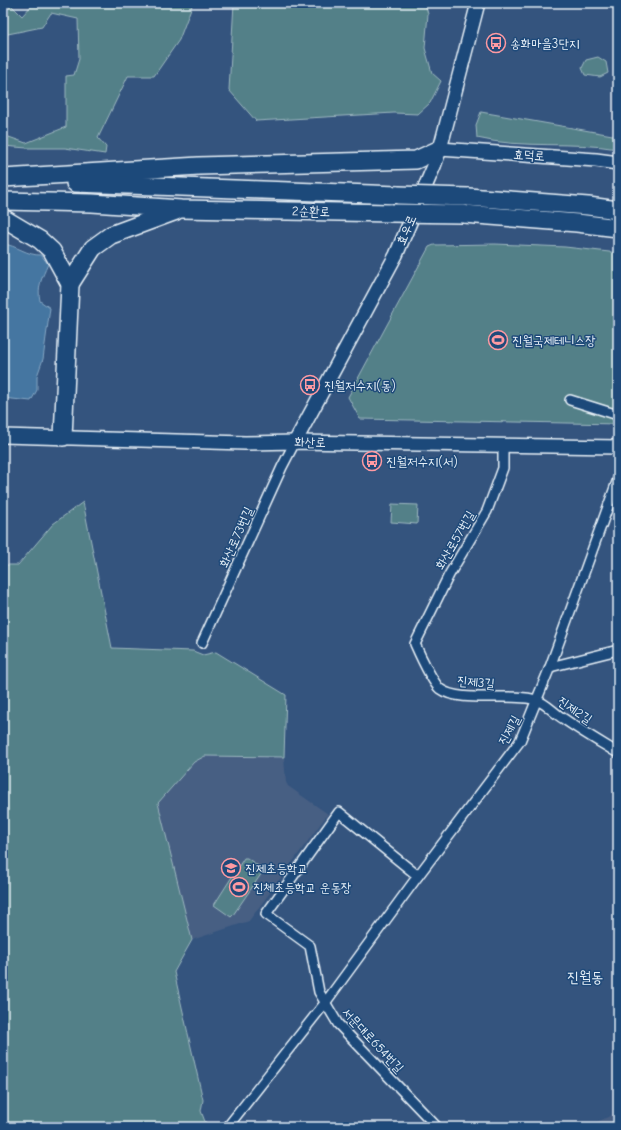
<svg xmlns="http://www.w3.org/2000/svg" width="621" height="1130" viewBox="0 0 621 1130" font-family="'Comic Neue','Poor Story',sans-serif">
<rect width="100%" height="100%" fill="#34547e"/>
<filter id="ink" filterUnits="userSpaceOnUse"><feTurbulence type="fractalNoise" baseFrequency=".025" numOctaves="2"/><feDisplacementMap in="SourceGraphic" scale="8" xChannelSelector="R" yChannelSelector="G"/><feConvolveMatrix kernelMatrix="1 2 1 2 8 2 1 2 1" color-interpolation-filters="sRGB"/></filter>
<g filter="url(#ink)">
<g fill="#465e83">
<polygon points="205,756 284,757 286,782 288,786 328,814 249,921 192,940 158,803 194,762"/>
<polygon points="614,1114 618,1122 618,1127 587,1127"/>
</g>
<g fill="#538088" stroke="#9eb8c0">
<polygon points="5,3 9,3 22,16 34,3 193,3 179,40 154,76 128,76 98,138 106,147 105,154 65,148 27,148 3,146 3,135 26,143 66,127 66,76 74,75 79,59 78,19 51,13 42,27 3,35 3,4"/>
<polygon points="234,3 425,3 428,14 425,48 432,73 441,81 430,103 418,114 394,113 256,121 229,90"/>
<polygon points="598,57 606,62 608,73 600,77 585,75 582,68 586,60"/>
<path d="M481 112 618 136V149C572 141 522 149 477 138L476 125Z"/>
<polygon points="495,244 565,247 618,253 618,424 360,419 348,397 429,247 434,245"/>
<polygon points="83,502 112,648 193,651 203,655 216,652 286,695 284,757 205,756 194,762 158,803 192,940 174,972 203,1100 201,1111 207,1127 3,1127 3,565 18,565 53,524"/>
<polygon points="392,504 418,505 417,524 391,522"/>
<polygon points="244,858 247,858 264,870 233,915 231,917 214,905"/>
</g>
<path fill="#4476a1" stroke="#86a7c4" d="M3 244C16 245 28 256 41 255L48 264C42 278 37 286 40 301L50 308 43 359 37 376V390L31 401 3 398Z"/>
<g fill="none" stroke-linecap="round" stroke-linejoin="round">
<defs>
<g id="street">
<polyline points="570,400 618,415"/>
<path d="M503 446V468L487 511 449 575 415 644C419 653 433 683 440 689 460 704 512 692 536 700 546 703 555 714 564 719 581 731 600 742 618 753"/>
<polyline points="202,643 282,467 295,442"/>
<polyline points="550,667 618,650"/>
<polyline points="418,876 339,812 266,914 310,946 319,992 338,1024 437,1127"/>
<polyline points="229,1125 325,1003 418,876 520,741 550,667 618,479"/>
</g>
<g id="secondary">
<polyline points="440,149 596,160 618,163"/>
<polyline points="3,436 245,443 295,442 618,447"/>
<polyline points="295,442 396,255 434,166 440,149 478,3"/>
</g>
<g id="highway">
<polyline points="3,178 199,166 416,160 440,149"/>
<polyline points="75,183 398,195"/>
<polyline points="468,197 588,206 618,210"/>
<polyline points="3,201 92,203 181,209 392,213"/>
<polyline points="464,214 577,223 618,228"/>
<polyline points="3,218 40,240 52,251 70,284 63,437"/>
<polyline points="70,284 93,248 111,235 176,211"/>
</g>
</defs>
<use href="#street" stroke="#e8f1f8" stroke-width="12"/>
<use href="#secondary" stroke="#e8f1f8" stroke-width="16"/>
<use href="#highway" stroke="#e8f1f8" stroke-width="20"/>
<use href="#street" stroke="#1f4a7a" stroke-width="9"/>
<use href="#secondary" stroke="#1f4a7a" stroke-width="13"/>
<use href="#highway" stroke="#1f4a7a" stroke-width="17"/>
<defs>
<g id="highway-bridge">
<polyline points="398,195 468,197"/>
<polyline points="392,213 464,214"/>
</g>
</defs>
<use href="#highway-bridge" stroke="#e8f1f8" stroke-width="20" stroke-linecap="butt"/>
<use href="#highway-bridge" stroke="#1f4a7a" stroke-width="17"/>
</g>
</g>
<defs>
<symbol id="bus-ring" viewBox="-11 -11 22 22"><circle r="9.5" fill="#1f4a7a" stroke="#ff9aa2" stroke-width="1.5"/><path d="M-5-6H5V4H4V6H2V4H-2V6H-4V4H-5ZM-3.5-4V0h7V-4ZM-3.5 1.2v1.5H-2V1.2ZM2 1.2v1.5H3.5V1.2Z" fill="#ff9aa2"/></symbol>
<symbol id="stadium-ring" viewBox="-11 -11 22 22"><circle r="9.5" fill="#1f4a7a" stroke="#ff9aa2" stroke-width="1.5"/><path d="M0-5a6.5 5 0 1 0 0 10a6.5 5 0 1 0 0-10ZM-3.5-1.8h7v3.6h-7Z" fill="#ff9aa2"/></symbol>
<symbol id="school-ring" viewBox="-11 -11 22 22"><circle r="9.5" fill="#1f4a7a" stroke="#ff9aa2" stroke-width="1.5"/><path d="M0-5L7-2L0 1L-7-2ZM-4 1L0 2.5L4 1V4Q0 6-4 4Z" fill="#ff9aa2"/></symbol>
</defs>
<g fill-rule="evenodd">
<use href="#bus-ring" x="485" y="32" width="22" height="22"/>
<use href="#stadium-ring" x="487" y="329" width="22" height="22"/>
<use href="#bus-ring" x="299" y="374" width="22" height="22"/>
<use href="#bus-ring" x="361" y="450" width="22" height="22"/>
<use href="#school-ring" x="220" y="857" width="22" height="22"/>
<use href="#stadium-ring" x="228" y="876" width="22" height="22"/>
</g>
<g text-anchor="middle" dominant-baseline="central" stroke-width="3" stroke-linejoin="round" paint-order="stroke">
<g font-size="13" fill="#e8f1f8" stroke="#1f4a7a" text-anchor="start">
<text x="510" y="43">송화마을3단지</text>
<text x="512" y="340">진월국제테니스장</text>
<text x="324" y="385">진월저수지(동)</text>
<text x="386" y="461">진월저수지(서)</text>
<text x="245" y="868">진제초등학교</text>
<text x="253" y="887">진체초등학교 운동장</text>
</g>
<g font-size="13" fill="#e8f1f8" stroke="#1f4a7a">
<text transform="translate(529 155) rotate(4)">효덕로</text>
<text transform="translate(311 211) rotate(1)">2순환로</text>
<text transform="translate(406 230) rotate(-67)">효우로</text>
<text transform="translate(310 442) rotate(1)">화산로</text>
<text transform="translate(236 537) rotate(-66)">화산로73번길</text>
<text transform="translate(455 540) rotate(-60)">화산로57번길</text>
<text transform="translate(476 682) rotate(5)">진제3길</text>
<text transform="translate(575 710) rotate(34)">진제2길</text>
<text transform="translate(509 730) rotate(-62)">진제길</text>
<text transform="translate(373 1040) rotate(47)">서문대로654번길</text>
</g>
<g font-size="15" fill="#e8f1f8" stroke="#1f4a7a">
<text x="585" y="977">진월동</text>
</g>
</g>
<rect width="621" height="1130" fill="none" stroke="#1f4a7a" stroke-width="16"/>
<rect x="8" y="8" width="605" height="1114" fill="none" stroke="#e8f1f8" stroke-width="1.5" filter="url(#ink)"/>
</svg>
